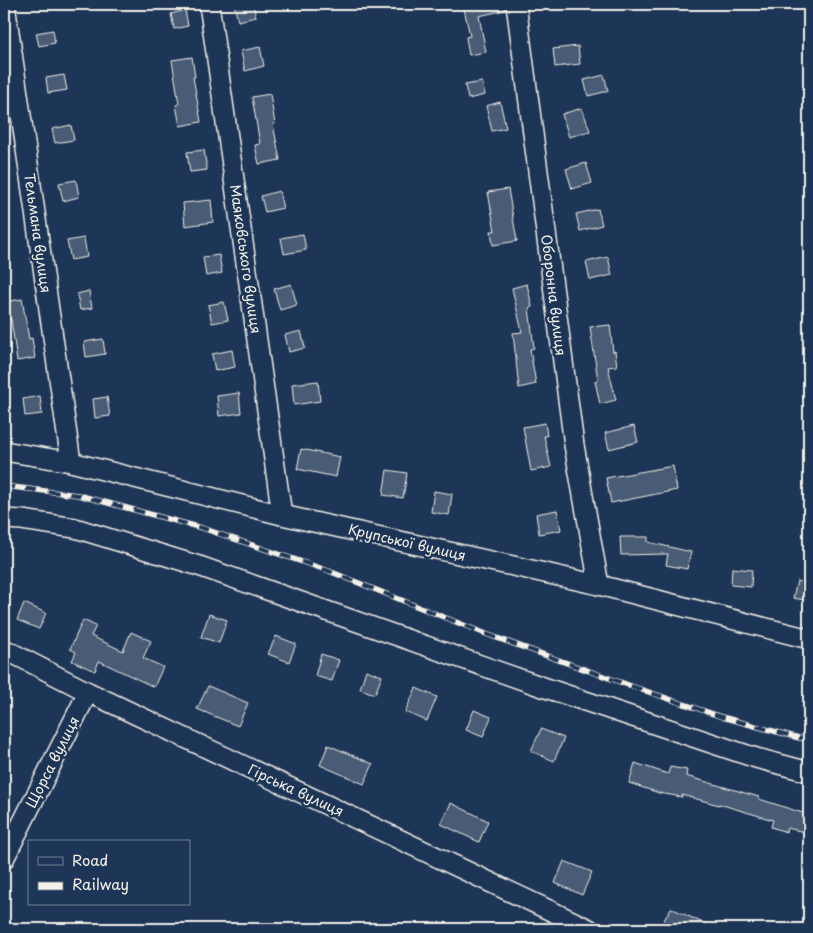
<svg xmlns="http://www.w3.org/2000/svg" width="813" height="933" viewBox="0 0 813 933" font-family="'Playpen Sans',sans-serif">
<rect width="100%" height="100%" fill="#1d3557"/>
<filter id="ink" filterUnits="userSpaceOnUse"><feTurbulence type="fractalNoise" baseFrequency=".02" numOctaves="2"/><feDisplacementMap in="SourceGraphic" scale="10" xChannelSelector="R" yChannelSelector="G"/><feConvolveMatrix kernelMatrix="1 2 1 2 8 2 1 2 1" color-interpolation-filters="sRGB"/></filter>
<g filter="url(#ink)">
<g fill="#485b74" stroke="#f4f1e8">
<polygon points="234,4 253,4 256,17 238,21"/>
<polygon points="463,4 505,4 505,10 479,16 486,52 469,55 466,37 470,36"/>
<polygon points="185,10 188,26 174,29 171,14"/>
<polygon points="53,30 55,43 39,46 36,33"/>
<polygon points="578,46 580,64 555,67 553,49"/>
<polygon points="260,47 264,66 245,71 241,51"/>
<polygon points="192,57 195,77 193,77 201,122 180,126 176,105 179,104 172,60"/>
<polygon points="64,75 67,90 48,93 46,78"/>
<polygon points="604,75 608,91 588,96 584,80"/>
<polygon points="482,82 485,95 468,99 465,85"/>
<polygon points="270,94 275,124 273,124 280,160 259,164 255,145 260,144 252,97"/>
<polygon points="500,102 506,128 492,131 486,106"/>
<polygon points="582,108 590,131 569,137 562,114"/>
<polygon points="71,125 74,140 55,143 52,129"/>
<polygon points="204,150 207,170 190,172 187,152"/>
<polygon points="586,163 592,183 572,189 566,169"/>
<polygon points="76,180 79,197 63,201 59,183"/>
<polygon points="508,189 517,241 493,245 491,231 495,231 488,192"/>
<polygon points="279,191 283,208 265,212 261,196"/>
<polygon points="211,200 213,222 185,226 183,203"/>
<polygon points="598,209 602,225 580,231 576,214"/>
<polygon points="303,234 306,250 284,254 281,238"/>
<polygon points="84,238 87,257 71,260 67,241"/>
<polygon points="219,255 222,273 206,276 203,257"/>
<polygon points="608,257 612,275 590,280 586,262"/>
<polygon points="291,284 297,305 280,310 274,289"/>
<polygon points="527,284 532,307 529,308 534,348 530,349 536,384 519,388 513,333 522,332 512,288"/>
<polygon points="89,291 92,308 80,310 77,294"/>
<polygon points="22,299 29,339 32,338 35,358 17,361 11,319 4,320 4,302"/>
<polygon points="224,302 228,320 212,323 208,305"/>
<polygon points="610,325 613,352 615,351 617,366 608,367 616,400 600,404 595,381 598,380 590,327"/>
<polygon points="301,331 305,348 289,352 285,335"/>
<polygon points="103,339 105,354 86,357 84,342"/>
<polygon points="232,350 235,367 215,371 212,354"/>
<polygon points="318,381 320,401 294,405 292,384"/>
<polygon points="239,393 241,413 219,416 217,396"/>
<polygon points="40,396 42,414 25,416 23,399"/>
<polygon points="107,397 110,416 95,418 93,399"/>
<polygon points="545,423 547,436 544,436 551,467 531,471 523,427"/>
<polygon points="634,426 638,442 609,449 605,433"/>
<polygon points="301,449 340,457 336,477 297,469"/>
<polygon points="673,466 677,490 611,503 606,478"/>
<polygon points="387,470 407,473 403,498 383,495"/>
<polygon points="434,491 452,494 449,515 431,512"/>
<polygon points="557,510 561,530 539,534 536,514"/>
<polygon points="620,537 648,537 648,542 691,552 687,569 666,565 668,554 621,555"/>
<polygon points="732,568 752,570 751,587 731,585"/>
<polygon points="797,581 809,584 809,601 793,598"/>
<polygon points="24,603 46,613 39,629 17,620"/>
<polygon points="209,614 227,620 219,643 201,637"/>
<polygon points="83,620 96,626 91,636 123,651 131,632 151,641 143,658 163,667 154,687 99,661 95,671 72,661 76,652 70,649"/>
<polygon points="276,636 296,644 289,662 268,654"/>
<polygon points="321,654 339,660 332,681 315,676"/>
<polygon points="366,670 382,676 375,694 360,689"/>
<polygon points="208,686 248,703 238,726 197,709"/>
<polygon points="416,688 437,697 427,721 405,712"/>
<polygon points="474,710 491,717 483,737 466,730"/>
<polygon points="541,729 564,738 554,761 531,751"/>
<polygon points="328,745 373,764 364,784 320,765"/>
<polygon points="635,763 668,774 670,767 687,770 686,776 759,797 759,799 809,815 809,833 787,828 786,832 771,827 773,820 719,804 719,805 682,795 682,797 659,793 629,783"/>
<polygon points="451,803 488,821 479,842 441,824"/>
<polygon points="564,861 592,872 582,895 555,883"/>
<polygon points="671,908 716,929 659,929"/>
</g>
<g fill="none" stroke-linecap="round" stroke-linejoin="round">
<defs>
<g id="minor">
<polyline points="5,4 71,462"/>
<polyline points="209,4 282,515"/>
<polyline points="516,4 574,445 599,585"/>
<polyline points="4,451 71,462 282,515 599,585 809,639"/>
<polyline points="4,519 22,520 75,528 199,566 537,685 756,758 809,772"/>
<polyline points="4,649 88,692 589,929"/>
<polyline points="4,859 88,692"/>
</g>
</defs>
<use href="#minor" stroke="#f4f1e8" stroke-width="22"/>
<use href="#minor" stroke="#1d3557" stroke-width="19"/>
<defs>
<polyline id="rail" points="4,486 78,495 202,528 329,571 486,634 634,687 722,717 799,738 809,739"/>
</defs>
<use href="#rail" stroke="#f4f1e8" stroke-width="5.5"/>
<use href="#rail" stroke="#1d3557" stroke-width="4" stroke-dasharray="11" stroke-linecap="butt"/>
</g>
</g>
<g text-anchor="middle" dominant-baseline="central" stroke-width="5" stroke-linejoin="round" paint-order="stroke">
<g font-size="14" fill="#f4f1e8" stroke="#1d3557">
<text transform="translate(38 233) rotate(82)">Тельмана вулиця</text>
<text transform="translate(246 259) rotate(82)">Маяковського вулиця</text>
<text transform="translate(554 295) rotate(83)">Оборонна вулиця</text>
<text transform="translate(407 542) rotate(13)">Крупської вулиця</text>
<text transform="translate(52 762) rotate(-63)">Щорса вулиця</text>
<text transform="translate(296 790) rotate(25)">Гірська вулиця</text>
</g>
</g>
<rect width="813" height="933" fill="none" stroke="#1d3557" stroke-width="20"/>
<rect x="10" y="10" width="793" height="913" fill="none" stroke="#f4f1e8" stroke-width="2" filter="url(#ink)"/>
<rect x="28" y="840" width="162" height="65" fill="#1d3557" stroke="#738091"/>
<rect x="38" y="857" width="25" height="8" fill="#1d3557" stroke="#738091"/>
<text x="72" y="866" font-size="15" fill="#f4f1e8">Road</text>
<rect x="38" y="882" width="25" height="8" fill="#f4f1e8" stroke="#738091"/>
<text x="72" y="890" font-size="15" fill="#f4f1e8">Railway</text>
</svg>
